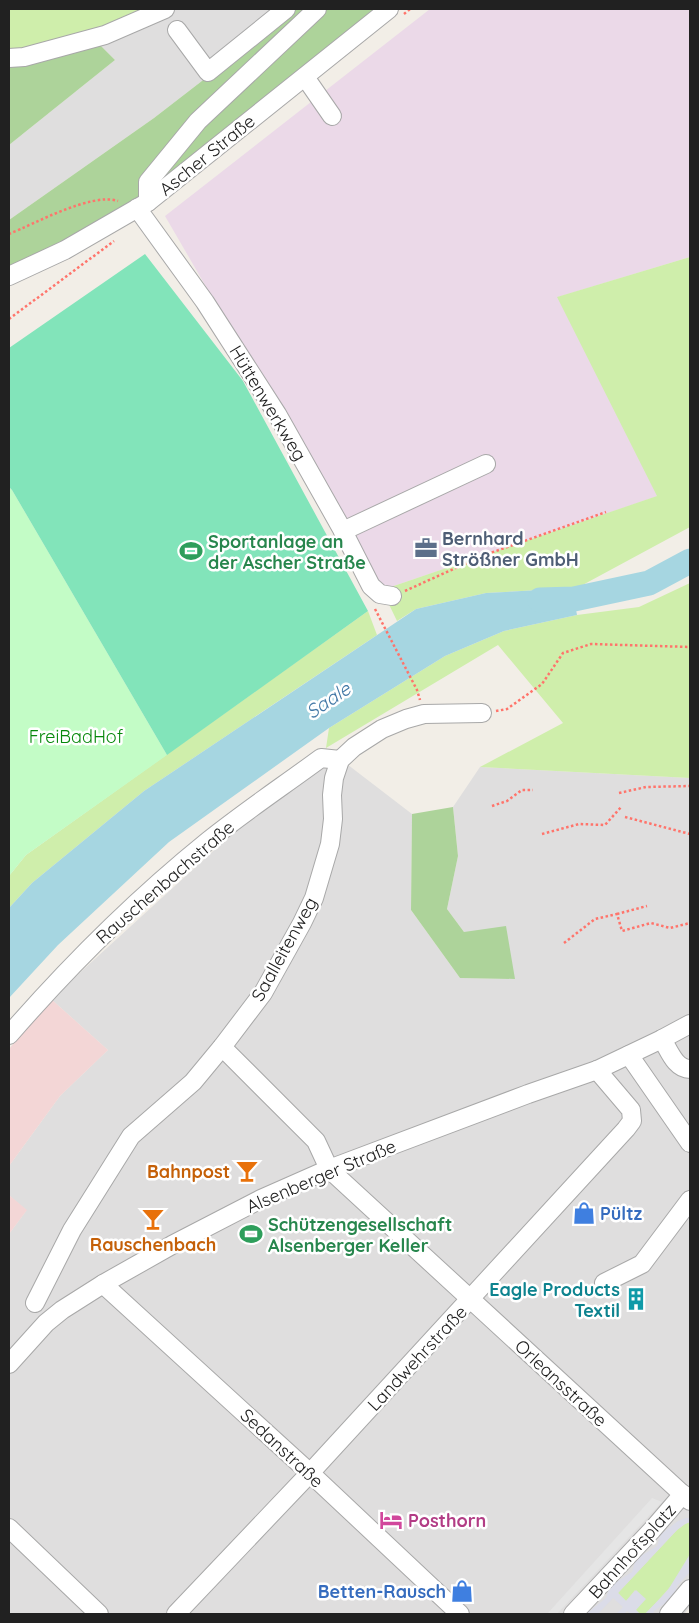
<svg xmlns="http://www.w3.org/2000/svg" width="699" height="1623" viewBox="0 0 699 1623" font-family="Quicksand,sans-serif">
<rect width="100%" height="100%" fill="#f2eee7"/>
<g fill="#dfdede">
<polygon points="142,9 295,9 154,118 9,220 9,145 115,60 96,41 150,22"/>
<polygon points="326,748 412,814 411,910 460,978 515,979 464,932 447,909 458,856 453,807 480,767 690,778 690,1607 684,1614 9,1614 9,1234 26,1211 9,1195 9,1166 60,1096 108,1050 51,999"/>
</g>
<g fill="#f3d6d6">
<polygon points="51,999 108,1050 60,1096 9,1166 9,1049"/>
<polygon points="9,1195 27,1210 9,1234"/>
</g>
<polygon fill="#ebd9e8" points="430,9 690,9 690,257 558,297 658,496 382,590 165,216"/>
<g fill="#cfeeab">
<polygon points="9,9 142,9 151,23 9,64"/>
<polygon points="690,257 690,527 577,588 486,593 416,609 397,621 382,590 657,496 557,297"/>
<polygon points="690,583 690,778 480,767 563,723 498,645 326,748 329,728 445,656 504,631 577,615 639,607"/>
<polygon points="368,611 377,635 144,791 32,883 9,908 9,876 26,855"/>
<path d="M690 1522C690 1532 692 1545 690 1554 686 1572 658 1601 645 1614H640L636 1610 635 1590 626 1601 618 1593 677 1530 685 1524Z"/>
</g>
<g fill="#add39a">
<polygon points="295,9 378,9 134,202 84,230 9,267 9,220 154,118"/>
<polygon points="96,41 115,60 9,145 9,64"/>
<polygon points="453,807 458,856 447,909 464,932 506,926 515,979 460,978 411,910 412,814"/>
</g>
<polygon fill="#c3fcc6" points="9,488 12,490 167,755 26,855 9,876"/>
<polygon fill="#82e4ba" points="145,254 243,381 368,611 167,755 12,490 9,487 9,348"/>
<polygon fill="#e5e5e5" points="652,1498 662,1502 557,1614 547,1614"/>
<g fill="#dbdce8">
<polygon points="686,1518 690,1518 690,1522 685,1524 677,1530 618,1593 626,1601 636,1590 646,1599 636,1610 640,1614 631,1614 627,1611 624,1614 616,1614 623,1607 613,1598 598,1614 586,1614 606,1598 610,1586 632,1572 636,1559 657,1546 661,1534 678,1521"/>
<polygon points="690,1554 690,1572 677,1586 674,1597 654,1611 653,1614 645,1614 668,1590"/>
</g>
<polygon fill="#a6d6e1" points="577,588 574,599 577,615 504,631 445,656 329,728 169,842 58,945 9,998 9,908 32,883 144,791 416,609 486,593"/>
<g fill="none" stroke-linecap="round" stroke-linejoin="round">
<polyline stroke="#a6d6e1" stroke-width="25" points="540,600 574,599 649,583 690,561"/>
<defs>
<g id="minor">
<polyline points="177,30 208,72 286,9"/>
<polyline points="9,58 24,57 105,35 165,9"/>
<polyline points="305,77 332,116"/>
<polyline points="148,202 148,182 198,121 317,9"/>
<polyline points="137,208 205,302 277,414 343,531 371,586 380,594 392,596"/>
<polyline points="9,276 65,250 148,202 389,9"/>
<polyline points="343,531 486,464"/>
<path d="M9 1035C70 965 135 900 208 841 244 812 283 786 321 758L340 760"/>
<path d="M662 1039C669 1050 675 1069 690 1069"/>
<polyline points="222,1047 316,1141 329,1169 690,1501"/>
<polyline points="629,1055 690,1143"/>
<polyline points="604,1283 642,1264 690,1200"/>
<polyline points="103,1284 310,1473 460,1614"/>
<polyline points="35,1303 72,1230 131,1136 193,1082 222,1047 263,993 302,923 314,898 330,844 333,819 332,795 334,778 340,760 354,747 382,729 406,719 424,714 482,713"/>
<polyline points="9,1364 46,1323 62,1310 103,1284 172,1245 261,1199 329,1169 528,1094 597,1070 662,1039 690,1024"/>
<polyline points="9,1528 99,1614"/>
<polyline points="176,1614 310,1473 626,1129 632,1121 631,1110 597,1070"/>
<polyline points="573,1614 652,1530 683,1494"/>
<polyline points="669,1614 690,1589"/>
</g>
</defs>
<use href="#minor" stroke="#a8a8a8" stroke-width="20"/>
<g stroke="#ff746b" stroke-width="2.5" stroke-dasharray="2.5 2.5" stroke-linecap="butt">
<polyline points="404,14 410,9"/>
<path d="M9 234C34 224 92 192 118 201"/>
<polyline points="9,319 114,241"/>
<polyline points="405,591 482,556 606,512"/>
<polyline points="375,609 417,690 420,700"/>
<polyline points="496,711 507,709 542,684 563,653 591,644 690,647"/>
<polyline points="619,793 646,787 690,786"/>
<polyline points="492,806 507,801 522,790 533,790"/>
<polyline points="625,817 690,834"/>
<polyline points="542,834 579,824 605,825 622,806"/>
<polyline points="617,914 647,906"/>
<polyline points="564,943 595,919 617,914 622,931 651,923 670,928 690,923"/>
</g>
<use href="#minor" stroke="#fff" stroke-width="18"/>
</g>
<defs>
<symbol id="office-bare" viewBox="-9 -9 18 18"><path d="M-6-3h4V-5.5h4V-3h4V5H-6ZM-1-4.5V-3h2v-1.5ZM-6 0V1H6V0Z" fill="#5c6f8a" stroke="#fff" stroke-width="2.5" paint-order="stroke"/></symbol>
<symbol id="stadium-bare" viewBox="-9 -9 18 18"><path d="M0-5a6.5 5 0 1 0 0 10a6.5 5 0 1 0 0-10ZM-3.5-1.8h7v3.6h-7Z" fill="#2e9e5b" stroke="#fff" stroke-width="2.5" paint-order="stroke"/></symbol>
<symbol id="bar-bare" viewBox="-9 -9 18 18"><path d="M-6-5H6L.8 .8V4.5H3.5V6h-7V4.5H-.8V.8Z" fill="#e8710a" stroke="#fff" stroke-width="2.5" paint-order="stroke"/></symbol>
<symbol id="shop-bare" viewBox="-9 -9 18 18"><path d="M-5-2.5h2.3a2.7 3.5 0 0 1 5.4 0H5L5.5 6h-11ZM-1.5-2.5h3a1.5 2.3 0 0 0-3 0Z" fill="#3f7fe0" stroke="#fff" stroke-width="2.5" paint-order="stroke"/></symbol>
<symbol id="building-bare" viewBox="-9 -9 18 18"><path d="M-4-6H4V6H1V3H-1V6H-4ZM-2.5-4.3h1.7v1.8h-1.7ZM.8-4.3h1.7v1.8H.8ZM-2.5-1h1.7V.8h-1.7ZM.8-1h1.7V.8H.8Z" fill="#0f9aa8" stroke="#fff" stroke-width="2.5" paint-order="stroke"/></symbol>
<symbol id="hotel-bare" viewBox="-9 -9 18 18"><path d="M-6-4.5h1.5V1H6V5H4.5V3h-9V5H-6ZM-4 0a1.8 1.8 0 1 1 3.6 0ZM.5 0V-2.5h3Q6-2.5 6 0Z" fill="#d1479c" stroke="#fff" stroke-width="2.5" paint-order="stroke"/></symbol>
</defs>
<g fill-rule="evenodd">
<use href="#office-bare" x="410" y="532" width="32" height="32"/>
<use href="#stadium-bare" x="175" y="535" width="32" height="32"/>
<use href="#bar-bare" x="231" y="1155" width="32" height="32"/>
<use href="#shop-bare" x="568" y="1197" width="32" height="32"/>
<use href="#bar-bare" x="137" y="1203" width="32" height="32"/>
<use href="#stadium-bare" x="235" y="1218" width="32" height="32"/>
<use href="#building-bare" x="620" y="1283" width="32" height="32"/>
<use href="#hotel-bare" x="375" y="1504" width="32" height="32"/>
<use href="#shop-bare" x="446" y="1575" width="32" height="32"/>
</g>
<g text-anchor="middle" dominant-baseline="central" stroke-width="5" stroke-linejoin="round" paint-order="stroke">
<g font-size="18" fill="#212121" stroke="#fff">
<text transform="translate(207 155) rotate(-39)">Ascher Straße</text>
<text transform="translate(268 403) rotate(59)">Hüttenwerkweg</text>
<text transform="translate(165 882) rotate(-41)">Rauschenbachstraße</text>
<text transform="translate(284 949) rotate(-61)">Saalleitenweg</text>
<text transform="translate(321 1176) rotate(-23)">Alsenberger Straße</text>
<text transform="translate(417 1358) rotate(-47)">Landwehrstraße</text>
<text transform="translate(561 1383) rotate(43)">Orleansstraße</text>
<text transform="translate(282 1448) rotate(43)">Sedanstraße</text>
<text transform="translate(632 1551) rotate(-48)">Bahnhofsplatz</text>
</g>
<g font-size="18" font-weight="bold" fill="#4e5e75" stroke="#fff" text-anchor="start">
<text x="442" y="538">Bernhard<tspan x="442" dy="21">Strößner GmbH</tspan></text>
</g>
<g font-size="18" font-weight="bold" fill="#27864d" stroke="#fff" text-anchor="start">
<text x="208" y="541">Sportanlage an<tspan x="208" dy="21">der Ascher Straße</tspan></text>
<text x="268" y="1224">Schützengesellschaft<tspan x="268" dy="21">Alsenberger Keller</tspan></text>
</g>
<g font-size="18" fill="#06880b" stroke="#fff">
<text x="76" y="736">FreiBadHof</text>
</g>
<g font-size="18" font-weight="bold" fill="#c56008" stroke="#fff" text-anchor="end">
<text x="230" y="1171">Bahnpost</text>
<text x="153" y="1244" text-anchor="middle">Rauschenbach</text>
</g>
<g font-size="18" font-weight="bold" fill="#366cbe" stroke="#fff" text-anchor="start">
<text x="600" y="1213">Pültz</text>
<text x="446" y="1591" text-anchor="end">Betten-Rausch</text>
</g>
<g font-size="18" font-weight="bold" fill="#0d838f" stroke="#fff" text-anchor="end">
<text x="620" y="1289">Eagle Products<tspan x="620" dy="21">Textil</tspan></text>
</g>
<g font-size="18" font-weight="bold" fill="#b23c85" stroke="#fff" text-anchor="start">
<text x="408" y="1520">Posthorn</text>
</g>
<g font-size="19" font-style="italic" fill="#4278a6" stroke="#fff">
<text transform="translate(328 700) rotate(-34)">Saale</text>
</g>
</g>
<rect width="699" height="1623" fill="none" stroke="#212121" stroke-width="20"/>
</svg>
